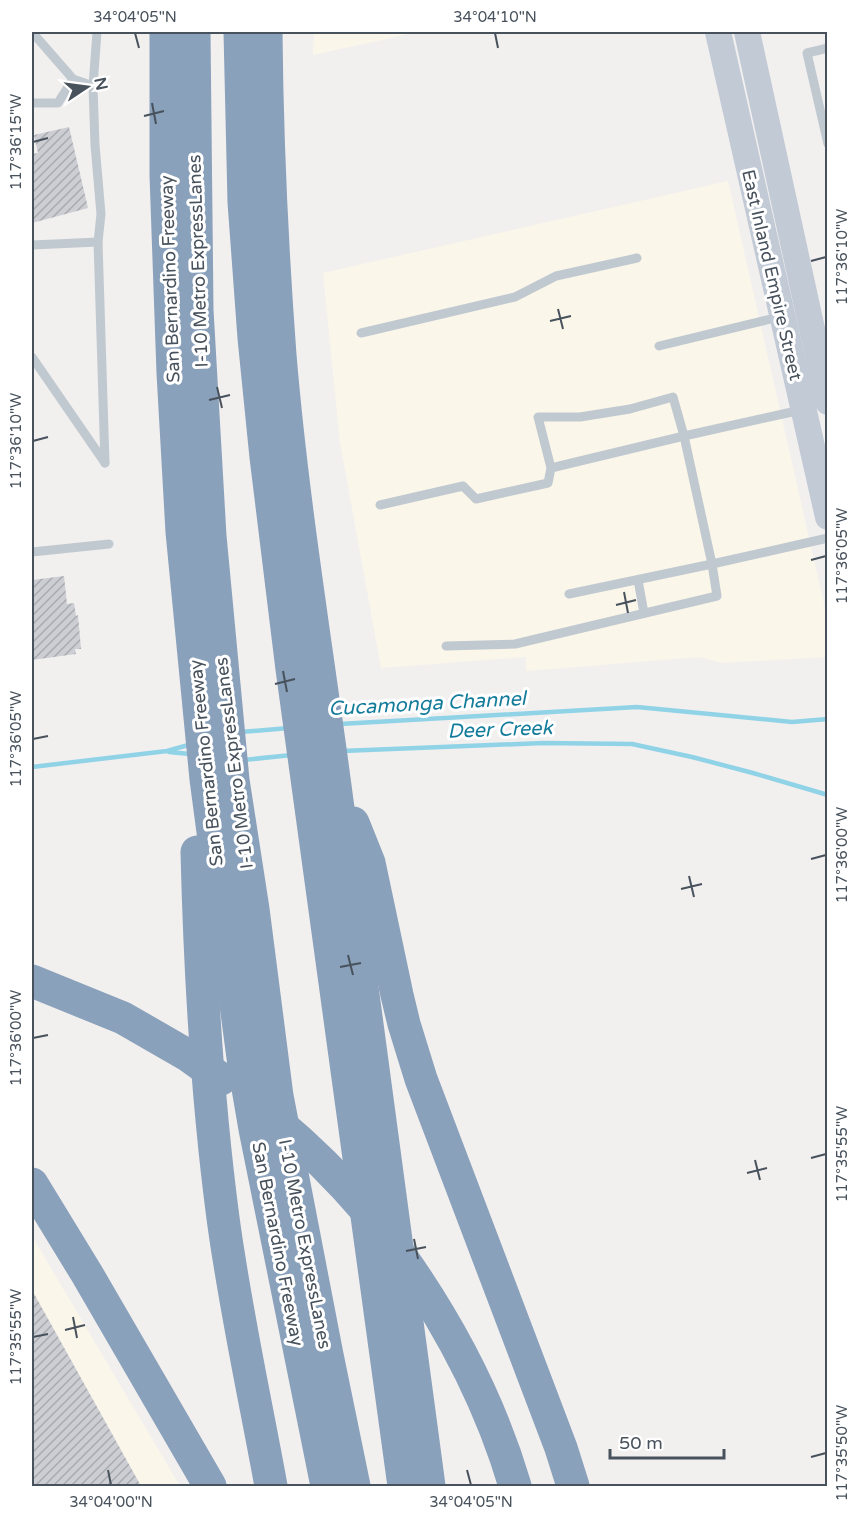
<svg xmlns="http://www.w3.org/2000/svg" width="859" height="1518" viewBox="0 0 859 1518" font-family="'Varela Round',sans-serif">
<defs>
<pattern id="building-hatch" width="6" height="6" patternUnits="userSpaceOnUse" patternTransform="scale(1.5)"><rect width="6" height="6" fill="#ccced4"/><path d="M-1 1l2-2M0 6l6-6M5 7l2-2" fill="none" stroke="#a8aaaf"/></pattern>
</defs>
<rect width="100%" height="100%" fill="#f2efef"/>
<g fill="#fbf6ea">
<polygon points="314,32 418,32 313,55"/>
<polygon points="728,181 827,617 827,657 722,663 700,657 526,671 526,657 381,668 340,442 323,273"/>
<polygon points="32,1236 180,1486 32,1486"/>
</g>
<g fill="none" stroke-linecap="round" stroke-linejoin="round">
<g stroke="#90d3e7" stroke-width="4.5">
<polyline points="340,724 637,707 792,722 828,719"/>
<polyline points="241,732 289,728"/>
<polyline points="342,751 543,743 632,744 692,757 753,773 828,795"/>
<polyline points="169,752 190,754"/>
<polyline points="243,760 292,755"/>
<polyline points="32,767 167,751 192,744"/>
</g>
</g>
<g fill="url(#building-hatch)">
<polygon points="69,127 88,208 32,223 32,154 38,153 34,135"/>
<polygon points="64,576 67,604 74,603 76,616 78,615 81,649 75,649 76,654 32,660 32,580"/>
<polygon points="32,1290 141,1486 32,1486"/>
</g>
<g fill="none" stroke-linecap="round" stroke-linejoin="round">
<g stroke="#c1c9d0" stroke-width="9">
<polyline points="32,32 73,79 93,86 97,32"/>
<polyline points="828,48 807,53 828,144"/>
<polyline points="93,86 95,145 101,214 98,242 105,463"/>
<polyline points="32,103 58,103 73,79"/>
<polyline points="32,245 98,242"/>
<polyline points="361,333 515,297 556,276 637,258"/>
<polyline points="659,346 779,317"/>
<polyline points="32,357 105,463"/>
<polyline points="801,410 684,436 712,564 828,538"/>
<polyline points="380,505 463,486 476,499 548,483 551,468 538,417 580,417 630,409 673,397 684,436 551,468"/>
<polyline points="32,552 109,544"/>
<polyline points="638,580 644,613"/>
<polyline points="446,646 515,644 717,596 712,564 569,594"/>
</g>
<g stroke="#c1cad5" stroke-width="26">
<polyline points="718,32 828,517"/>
<polyline points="747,32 828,402"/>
</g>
<g stroke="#8aa1bb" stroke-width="33">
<polyline points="166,32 166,175 173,373 182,532 206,779 244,1065 255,1129 327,1486"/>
<polyline points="194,32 197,310 210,536 233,780 253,909 277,1096 327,1355 354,1486"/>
<polyline points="240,32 244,202 254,338 266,457 292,669 404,1486"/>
<path d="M266 32C267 139 272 248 280 355 292 499 316 643 335 786 367 1019 397 1253 429 1486"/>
<polyline points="353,823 369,863 397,995 404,1024 421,1079 561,1448 573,1486"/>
<path d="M197 852C200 974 207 1097 223 1218 235 1308 255 1398 271 1486"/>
<polyline points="32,981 123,1018 189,1056 221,1079"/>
<path d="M276 1121C311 1150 338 1177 367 1211"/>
<polyline points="32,1184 87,1274 210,1486"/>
<path d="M400 1255C451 1327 490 1401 515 1486"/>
</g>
</g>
<path fill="none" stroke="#48525c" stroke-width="2" d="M135 33 139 48M495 33 498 48M152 103 156 124M144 116 164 111M33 142 48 138M811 261 826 257M558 309 563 329M550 321 571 316M217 387 222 408M209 400 230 395M33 441 48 437M811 560 826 556M624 592 628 613M616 605 636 600M283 671 287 692M275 684 295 679M33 739 48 736M811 859 826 855M689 876 694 897M681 889 702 884M348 955 353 975M340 967 361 963M33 1038 48 1035M811 1158 826 1154M755 1160 760 1180M747 1173 767 1168M414 1239 418 1259M406 1251 426 1247M73 1317 77 1338M65 1330 85 1325M33 1337 48 1334M811 1457 826 1453M108 1470 111 1485M467 1470 471 1485"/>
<g text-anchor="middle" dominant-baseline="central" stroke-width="6" stroke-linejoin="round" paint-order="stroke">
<g font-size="18" fill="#48525c" stroke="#fff">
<text transform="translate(198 261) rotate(-92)">I-10 Metro ExpressLanes</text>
<text transform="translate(772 275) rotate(77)">East Inland Empire Street</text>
<text transform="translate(170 279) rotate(-92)">San Bernardino Freeway</text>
<text transform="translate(206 763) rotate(-96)">San Bernardino Freeway</text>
<text transform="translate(234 763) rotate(-97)">I-10 Metro ExpressLanes</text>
<text transform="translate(278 1244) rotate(79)">San Bernardino Freeway</text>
<text transform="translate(305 1244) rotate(79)">I-10 Metro ExpressLanes</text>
</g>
<g font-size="20" font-style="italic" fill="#147c9b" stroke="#fff">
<text transform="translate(427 704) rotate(-3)">Cucamonga Channel</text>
<text transform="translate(500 730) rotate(-2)">Deer Creek</text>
</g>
</g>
<rect width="859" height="1518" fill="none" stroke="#ffffff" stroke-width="66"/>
<g transform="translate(87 87) rotate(77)" stroke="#ffffff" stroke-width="4.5" paint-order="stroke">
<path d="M0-4.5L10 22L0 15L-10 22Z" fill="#48525c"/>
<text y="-9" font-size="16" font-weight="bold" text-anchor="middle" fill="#48525c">N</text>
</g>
<path d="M610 1449v9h114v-9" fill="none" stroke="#48525c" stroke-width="3"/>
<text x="619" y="1449" font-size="18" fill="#48525c" stroke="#ffffff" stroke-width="4.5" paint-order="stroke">50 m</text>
<rect x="33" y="33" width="793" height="1452" fill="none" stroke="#48525c" stroke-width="2"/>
<g font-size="15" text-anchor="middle" fill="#48525c">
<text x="135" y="22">34°04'05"N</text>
<text x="495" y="22">34°04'10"N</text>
<text transform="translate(16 142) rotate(-90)" y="5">117°36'15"W</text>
<text transform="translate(842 257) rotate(-90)" y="5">117°36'10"W</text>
<text transform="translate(16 441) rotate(-90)" y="5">117°36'10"W</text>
<text transform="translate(842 556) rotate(-90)" y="5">117°36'05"W</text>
<text transform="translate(16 739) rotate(-90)" y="5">117°36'05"W</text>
<text transform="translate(842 855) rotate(-90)" y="5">117°36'00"W</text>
<text transform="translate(16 1038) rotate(-90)" y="5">117°36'00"W</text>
<text transform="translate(842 1154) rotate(-90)" y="5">117°35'55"W</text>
<text transform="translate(16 1337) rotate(-90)" y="5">117°35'55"W</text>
<text transform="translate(842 1453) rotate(-90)" y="5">117°35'50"W</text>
<text x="111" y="1507">34°04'00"N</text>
<text x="471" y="1507">34°04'05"N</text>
</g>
</svg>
